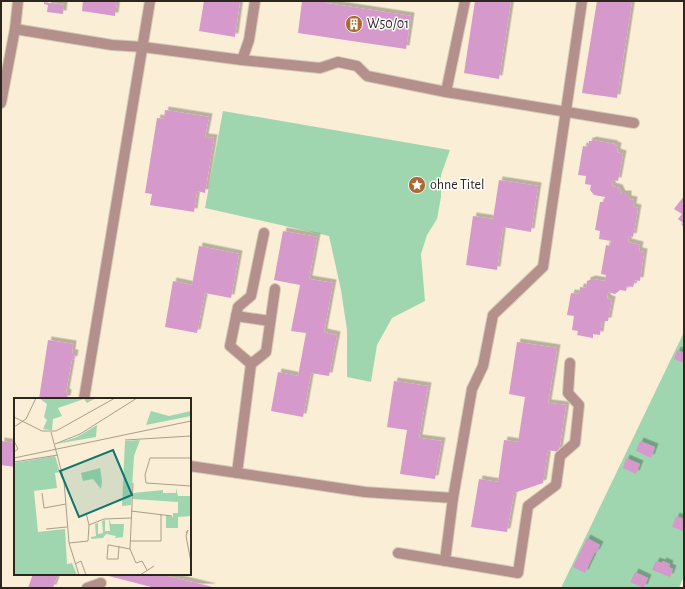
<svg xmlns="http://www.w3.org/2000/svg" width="685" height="589" viewBox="0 0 685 589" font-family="'Alegreya Sans',sans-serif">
<defs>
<filter id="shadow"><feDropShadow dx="3.5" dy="-3.5" stdDeviation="0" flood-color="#0004"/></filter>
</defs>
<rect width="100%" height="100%" fill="#fbeed6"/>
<g fill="#9fd6b0">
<polygon points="223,111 450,150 441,175 441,197 437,219 427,235 421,254 425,301 392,318 377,345 371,382 347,377 347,330 341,290 329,236 205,208"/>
<polygon points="684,332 684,576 679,588 561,588"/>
</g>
<g fill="#d599cb" filter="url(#shadow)">
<polygon points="83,1 117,1 115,16 82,11"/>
<polygon points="204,1 240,1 235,37 199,31"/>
<polygon points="302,1 327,1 326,3 411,16 406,49 298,33"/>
<polygon points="475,1 511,1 499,79 464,73"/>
<polygon points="597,1 632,1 617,98 582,93"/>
<polygon points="44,2 64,5 63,14 47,12 48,5 44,4"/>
<polygon points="165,110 209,117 205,137 214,138 205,193 197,191 194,212 150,205 152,194 145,193 157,118 164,119"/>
<polygon points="592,140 615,144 614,145 618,146 617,152 623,154 618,181 613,180 612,186 619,188 622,194 628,194 628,199 634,200 633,207 638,208 633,237 629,236 628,242 640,245 639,251 644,252 640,281 635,280 633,287 627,286 626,291 620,290 615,294 608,292 607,298 612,300 608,321 602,321 600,335 593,334 593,338 577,335 578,331 572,330 574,316 567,315 571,293 579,294 580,287 586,288 587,281 592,279 605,281 606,275 601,274 606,245 610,246 611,241 599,239 600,231 595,230 600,202 604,202 605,197 594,195 590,190 591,185 585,184 586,176 578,175 583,146 588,147 589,141 592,141"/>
<polygon points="499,180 538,186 531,232 503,227 497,270 466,265 473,216 493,219"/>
<polygon points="684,196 684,227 681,224 683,223 678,219 682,214 674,209"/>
<polygon points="283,231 317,237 309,279 333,283 324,332 337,335 329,376 311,373 303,417 271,411 278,372 298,376 306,333 291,331 300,285 274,280"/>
<polygon points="199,246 239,254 231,298 205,293 197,333 165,327 173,281 192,285"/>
<polygon points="48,340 73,344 72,353 75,353 74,360 72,359 66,392 68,393 67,399 39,399"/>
<polygon points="517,342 557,348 548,403 566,405 559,452 548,450 543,483 514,493 507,532 471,527 479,479 498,482 504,440 518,442 525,397 509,394"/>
<polygon points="677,350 684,353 684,363 674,359"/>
<polygon points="394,381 428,386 419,438 442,441 435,479 400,474 407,430 387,427"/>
<polygon points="1,441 15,443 15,467 1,465"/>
<polygon points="640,441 655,447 651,458 636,451"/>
<polygon points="626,458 640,464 636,474 623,468"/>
<polygon points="676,516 684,519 683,531 672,527"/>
<polygon points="587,538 600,545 596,553 595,552 585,573 573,567"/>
<polygon points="656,561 662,563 663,561 670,564 669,567 673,569 670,577 652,570"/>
<polygon points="635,572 648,578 644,588 630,582"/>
<polygon points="33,574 58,574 53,588 28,588"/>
<polygon points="101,574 159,574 213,587 155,588"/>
</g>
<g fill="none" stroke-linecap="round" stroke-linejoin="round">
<defs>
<g id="minor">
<polyline points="15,29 112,45 143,47 242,60 320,68 338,62 357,66 367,76 446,92 634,123"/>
<polyline points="242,60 249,40 255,1"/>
<polyline points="446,92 465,1"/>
<polyline points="1,103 15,29 18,1"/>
<polyline points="236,316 270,321"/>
<polyline points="251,364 266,352 275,289"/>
<polyline points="84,399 150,1"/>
<polyline points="190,466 365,492 453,498"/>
<polyline points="237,473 251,364 230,346 238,307 251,296 264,233"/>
<polyline points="398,553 518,573 528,506 556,485 560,456 575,443 579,405 568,393 570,363"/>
<polyline points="445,561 453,498 472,389 483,366 493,315 543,267 582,1"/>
<polyline points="87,588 101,583"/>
</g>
</defs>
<use href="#minor" stroke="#d6cab5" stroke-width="12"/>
<use href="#minor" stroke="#b3908c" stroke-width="10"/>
</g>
<defs>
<symbol id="building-disc" viewBox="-11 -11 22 22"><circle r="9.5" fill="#aa6a32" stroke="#fff"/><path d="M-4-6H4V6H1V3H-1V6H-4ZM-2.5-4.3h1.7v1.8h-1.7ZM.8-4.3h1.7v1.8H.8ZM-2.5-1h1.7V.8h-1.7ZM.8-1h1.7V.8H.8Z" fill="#fff"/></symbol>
<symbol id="sight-disc" viewBox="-11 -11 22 22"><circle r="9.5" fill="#aa6a32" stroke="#fff"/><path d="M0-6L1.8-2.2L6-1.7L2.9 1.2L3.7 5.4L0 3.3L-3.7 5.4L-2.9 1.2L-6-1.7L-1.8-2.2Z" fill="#fff"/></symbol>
</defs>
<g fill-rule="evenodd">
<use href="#building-disc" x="344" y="14" width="20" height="20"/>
<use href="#sight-disc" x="407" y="175" width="20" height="20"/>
</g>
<g text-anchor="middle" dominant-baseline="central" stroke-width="3" stroke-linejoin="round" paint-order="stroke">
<g font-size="14" fill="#2b261e" stroke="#fff" text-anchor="start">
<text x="367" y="24">W50/01</text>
<text x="430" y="185">ohne Titel</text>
</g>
</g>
<g transform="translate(14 398)">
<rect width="177" height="177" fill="#fbeed6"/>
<path d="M25 0H82L73 5 70 1 44 10 48 18 39 21 38 32H36L29 31 33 22 30 19 33 6ZM137 13 155 18 177 13V18L132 27ZM83 27 82 39 42 46 63 39ZM126 42 120 58 117 107 108 108 111 43ZM41 58 46 74 41 75 43 90 20 93 24 134 51 131 53 166 58 165 63 177H0V65ZM86 70 88 83 87 91 79 81 69 83 67 75ZM162 90 164 98H177V118L164 119V130H152V117L159 119V115H164V104L119 101V95L149 92V95H162ZM95 121 97 126H110L109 139 101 140 102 138 92 136 89 140 77 141V139L82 138 81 126 84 125V136L89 135 88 123 91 122V133H96Z" fill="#9fd6b0"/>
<path fill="none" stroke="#a89e8c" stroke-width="1" d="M0 19 28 33H42L101 0M0 29 12 21 22 0M37 34 50 83 55 145 65 177M111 42 177 38M0 43 4 51 0 54M41 46 66 36 123 0M0 60 177 23M177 60H136L131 77 132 85 177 88M0 64 44 57M119 85 116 151 122 165 128 163 133 172M28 95 30 110 52 106M117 113 158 118M72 115 75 127M32 131 53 129M172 135 174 132 172 138 177 164M116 143H147V116M55 145 74 143 75 127 90 121 117 120M105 148 104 161H93L94 147H95L116 151M61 166 67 163 72 177M126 177 140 168"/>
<path fill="#0f766e" fill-opacity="0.15" stroke="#0f766e" stroke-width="2" d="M99 52 118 97 65 119 46 73Z"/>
<rect width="177" height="177" fill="none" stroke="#2b261e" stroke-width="2"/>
</g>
<rect width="685" height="589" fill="none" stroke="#2b261e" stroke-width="4"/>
</svg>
